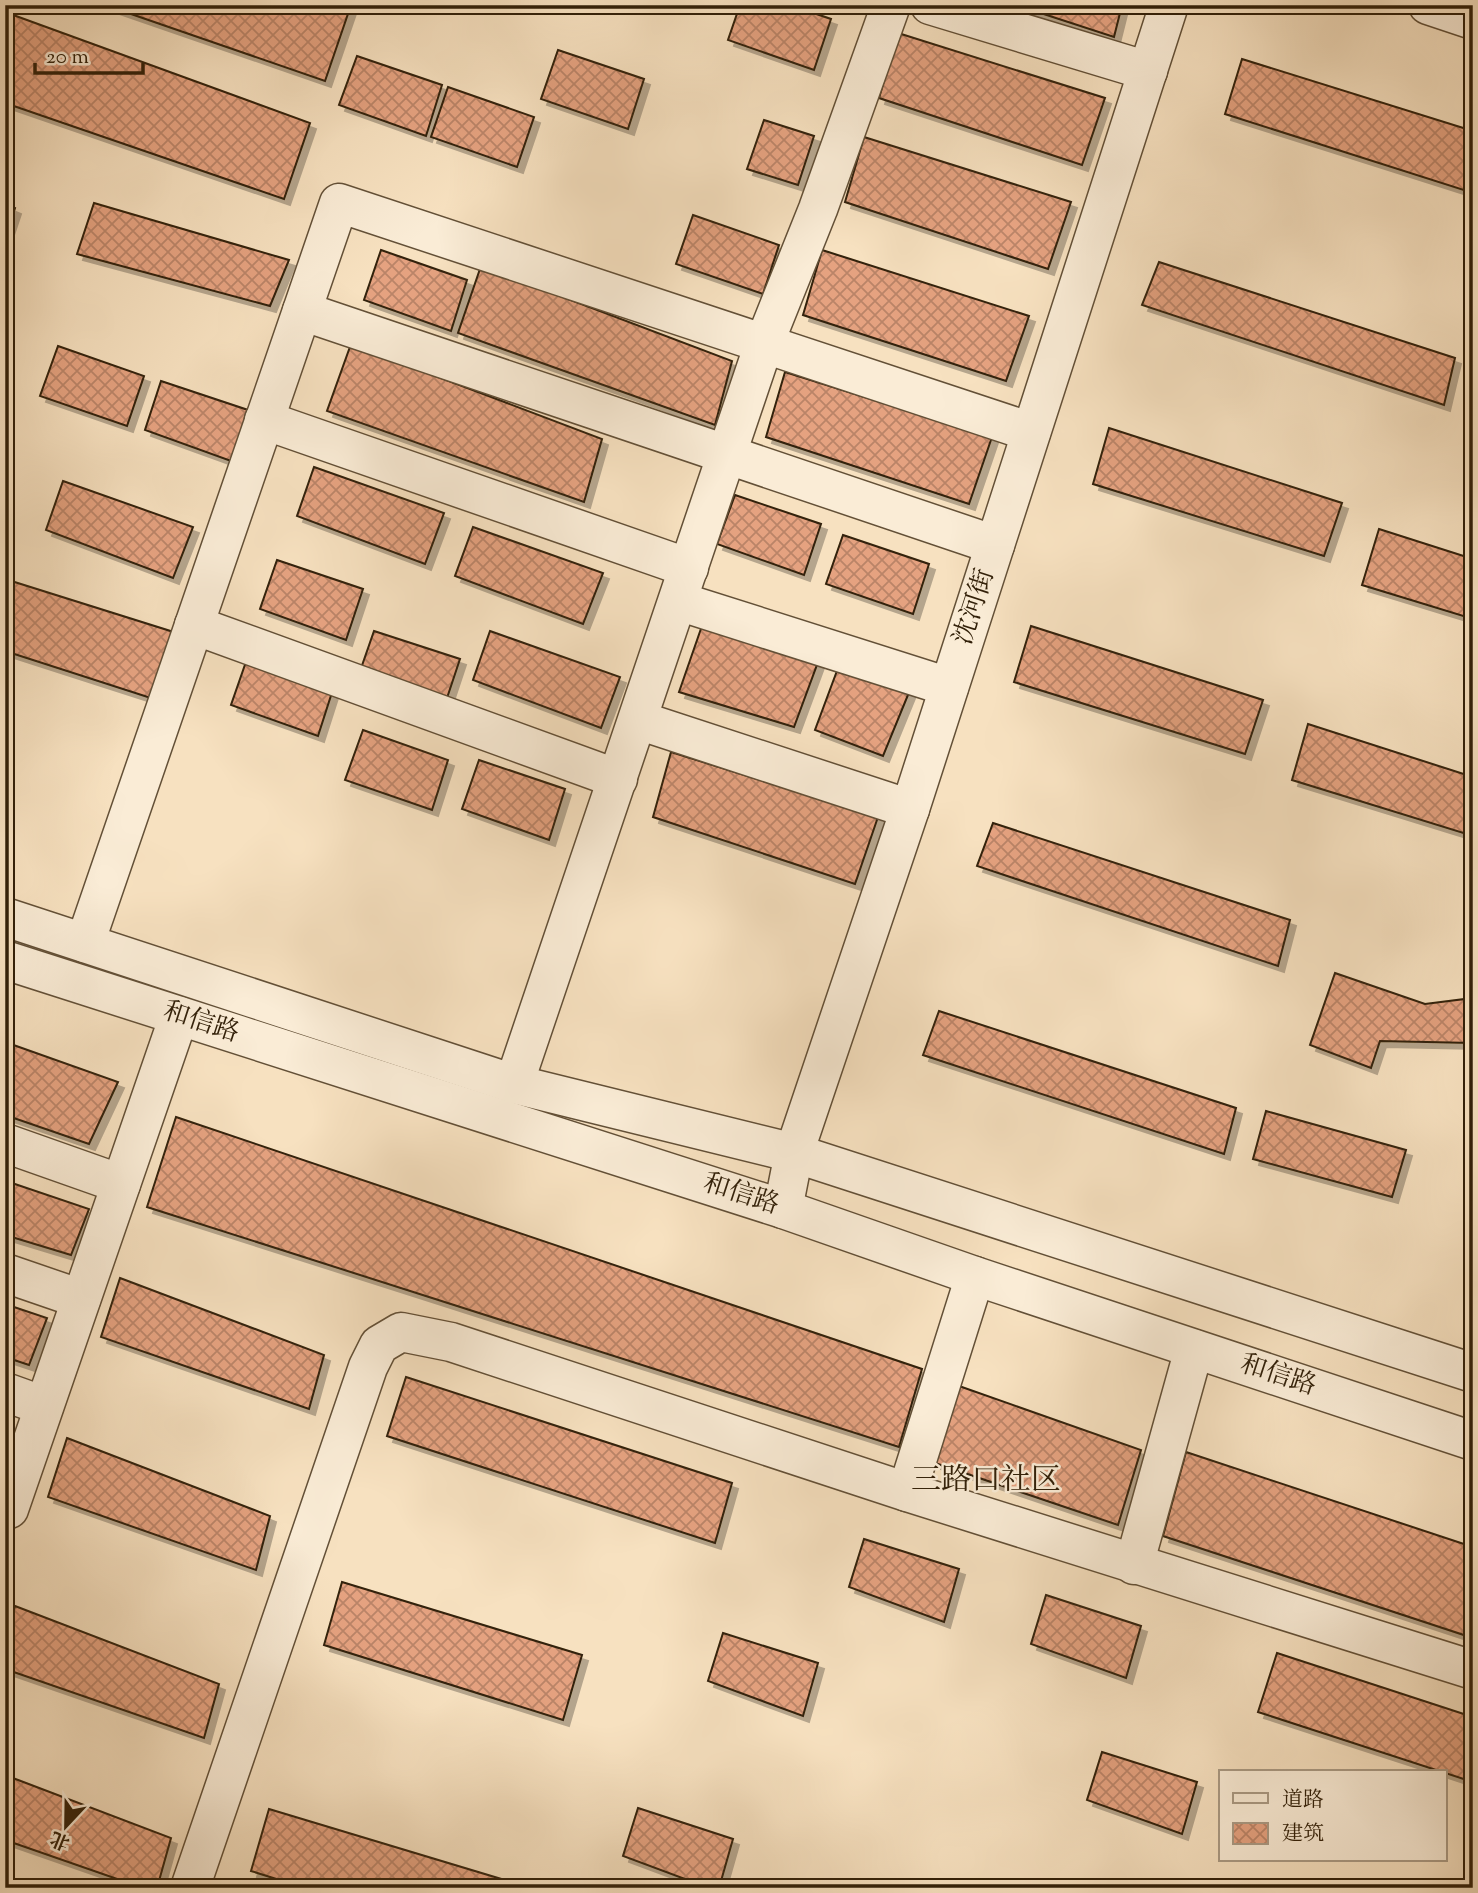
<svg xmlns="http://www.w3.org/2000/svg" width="1478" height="1893" viewBox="0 0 1478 1893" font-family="'Sorts Mill Goudy','Noto Serif SC',serif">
<defs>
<pattern id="building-cross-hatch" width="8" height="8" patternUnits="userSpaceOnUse" patternTransform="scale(1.75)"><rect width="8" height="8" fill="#e5a280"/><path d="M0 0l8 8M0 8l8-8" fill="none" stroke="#ba8467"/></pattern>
<filter id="shadow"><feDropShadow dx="6" dy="6" stdDeviation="0" flood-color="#0004"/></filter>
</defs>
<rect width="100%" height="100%" fill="#f7e1c0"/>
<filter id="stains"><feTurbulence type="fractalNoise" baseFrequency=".00286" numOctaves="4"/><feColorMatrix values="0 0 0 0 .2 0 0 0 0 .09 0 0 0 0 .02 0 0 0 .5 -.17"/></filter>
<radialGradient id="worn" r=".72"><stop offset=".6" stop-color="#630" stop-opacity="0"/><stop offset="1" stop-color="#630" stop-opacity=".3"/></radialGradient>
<g fill="url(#building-cross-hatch)" stroke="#322009" stroke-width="2" filter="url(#shadow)">
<polygon points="105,5 351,5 325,81"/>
<polygon points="740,5 790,5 831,19 814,70 728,40"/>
<polygon points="1016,5 1122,5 1114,37"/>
<polygon points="5,12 310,123 284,199 5,103"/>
<polygon points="898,33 1105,98 1082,165 879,98"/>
<polygon points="558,50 644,79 628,129 541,99"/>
<polygon points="357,56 442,85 426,136 339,105"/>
<polygon points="1242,59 1473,131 1473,193 1225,114"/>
<polygon points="448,87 534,117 517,167 431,137"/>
<polygon points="764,120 814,136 798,185 747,169"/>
<polygon points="864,137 1071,202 1048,269 845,202"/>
<polygon points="94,203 289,260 270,306 77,254"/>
<polygon points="5,204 15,208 5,238"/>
<polygon points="693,215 779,245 763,294 676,264"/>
<polygon points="381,250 467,280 451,331 364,300"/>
<polygon points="822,250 1029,316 1006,381 803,315"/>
<polygon points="1159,262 1455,358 1444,405 1142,305"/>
<polygon points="481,266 732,361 715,425 458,333"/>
<polygon points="351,344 602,439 584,502 327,411"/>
<polygon points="58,346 144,376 127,426 40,396"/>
<polygon points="785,372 992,437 969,504 766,437"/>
<polygon points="161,381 248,410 231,461 145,430"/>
<polygon points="1109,428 1342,503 1324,556 1093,484"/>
<polygon points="314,467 444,513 425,564 297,516"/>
<polygon points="63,481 193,527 173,578 46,530"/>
<polygon points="735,495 821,524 804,575 717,544"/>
<polygon points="473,527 603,573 583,624 455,576"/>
<polygon points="1379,529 1473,559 1473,619 1362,585"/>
<polygon points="843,535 929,564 913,614 826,584"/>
<polygon points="277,560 363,589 346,640 260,609"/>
<polygon points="5,579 180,634 157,700 5,651"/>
<polygon points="704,620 818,662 794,727 679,692"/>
<polygon points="1031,626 1263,700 1245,754 1014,682"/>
<polygon points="374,631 460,659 443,710 357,680"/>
<polygon points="490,631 620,677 601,728 473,680"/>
<polygon points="248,656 334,686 318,736 231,705"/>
<polygon points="841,660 910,690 883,756 815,730"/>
<polygon points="1308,724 1473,777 1473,836 1292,780"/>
<polygon points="363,730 448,760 432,810 345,780"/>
<polygon points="671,752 878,817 855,884 653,817"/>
<polygon points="479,760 565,789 549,840 462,809"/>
<polygon points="993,823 1290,920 1278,966 977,866"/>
<polygon points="1335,973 1425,1004 1473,998 1473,1043 1380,1041 1371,1068 1310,1045"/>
<polygon points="939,1011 1236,1108 1224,1154 923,1055"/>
<polygon points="5,1042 118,1082 89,1144 5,1115"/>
<polygon points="1266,1111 1406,1150 1392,1197 1253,1159"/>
<polygon points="176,1117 922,1369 899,1447 147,1207"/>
<polygon points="6,1181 89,1209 71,1255 5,1235"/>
<polygon points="120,1278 324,1355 309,1409 101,1337"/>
<polygon points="5,1304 47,1318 29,1365 5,1357"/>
<polygon points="406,1377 732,1483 715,1543 387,1436"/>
<polygon points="959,1386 1141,1450 1118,1525 935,1463"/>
<polygon points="67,1438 270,1516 256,1570 48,1497"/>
<polygon points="1186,1452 1473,1547 1473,1638 1163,1536"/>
<polygon points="864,1539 959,1569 944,1622 849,1587"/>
<polygon points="342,1582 582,1655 563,1720 324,1645"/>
<polygon points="1046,1595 1141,1626 1126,1678 1031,1644"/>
<polygon points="15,1606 219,1684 204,1738 5,1669 5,1637"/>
<polygon points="723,1633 818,1663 803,1716 708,1681"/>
<polygon points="1277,1653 1473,1717 1473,1782 1258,1712"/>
<polygon points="1102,1752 1197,1782 1182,1834 1087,1800"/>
<polygon points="5,1775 171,1838 157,1888 143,1888 5,1840"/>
<polygon points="638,1808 733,1839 719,1888 709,1888 623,1856"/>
<polygon points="269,1809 508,1881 506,1888 305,1888 251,1871"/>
</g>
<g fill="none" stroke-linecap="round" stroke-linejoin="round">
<defs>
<g id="minor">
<polyline points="930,5 1148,71"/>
<polyline points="1428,5 1473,20"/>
<polyline points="302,311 995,545"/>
<polyline points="264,420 689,568"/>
<polyline points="678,601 949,687"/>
<polyline points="194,625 618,779"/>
<polyline points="638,720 910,809"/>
<polyline points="5,917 514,1084 794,1153 1473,1373"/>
<polyline points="85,943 339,203 1031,432"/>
<polyline points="5,960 783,1209 975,1276 1473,1441"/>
<polyline points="514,1084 764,344 818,209 891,5"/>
<polyline points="5,1143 121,1184"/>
<polyline points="783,1209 794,1153 910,809 1169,5"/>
<polyline points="5,1273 81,1299"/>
<polyline points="5,1392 44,1406"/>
<polyline points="907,1492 975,1276"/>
<polyline points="5,1507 9,1509 179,1016"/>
<polyline points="1134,1565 1194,1349"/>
<polyline points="190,1888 368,1367 379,1345 401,1332 451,1342 907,1492 1473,1670"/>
</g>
</defs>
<use href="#minor" stroke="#635037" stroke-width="41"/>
<use href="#minor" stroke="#faecd6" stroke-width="38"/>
</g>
<g text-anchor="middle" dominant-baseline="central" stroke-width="5" stroke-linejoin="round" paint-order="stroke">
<g font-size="26" fill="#322009" stroke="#faecd6">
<text transform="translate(975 607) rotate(-72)">沈河街</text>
<text transform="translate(201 1023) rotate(18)">和信路</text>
<text transform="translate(741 1195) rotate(18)">和信路</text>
<text transform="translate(1278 1376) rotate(18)">和信路</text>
</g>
<g font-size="30" fill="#322009" stroke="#faecd6">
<text x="986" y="1481">三路口社区</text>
</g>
</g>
<rect width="1478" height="1893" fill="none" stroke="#f7e1c0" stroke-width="28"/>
<rect x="7" y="7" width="1464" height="1879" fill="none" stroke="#322009" stroke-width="3.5"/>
<rect x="14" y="14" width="1450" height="1865" fill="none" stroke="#322009" stroke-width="2"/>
<rect x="1219" y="1770" width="228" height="91" fill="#faecd6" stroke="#aa9a84" stroke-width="2"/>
<rect x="1233" y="1793" width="35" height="10" fill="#faecd6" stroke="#aa9a84" stroke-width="2"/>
<text x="1282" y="1806" font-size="21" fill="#322009">道路</text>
<rect x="1233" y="1823" width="35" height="21" fill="url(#building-cross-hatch)" stroke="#aa9a84" stroke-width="2"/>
<text x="1282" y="1840" font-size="21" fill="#322009">建筑</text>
<g transform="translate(66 1826) rotate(202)" stroke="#faecd6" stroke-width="5" paint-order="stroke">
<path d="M0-5L12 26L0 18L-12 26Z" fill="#322009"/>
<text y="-10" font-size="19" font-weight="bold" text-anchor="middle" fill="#322009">北</text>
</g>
<path d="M35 63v10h108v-10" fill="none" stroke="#322009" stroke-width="3.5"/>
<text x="46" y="63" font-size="21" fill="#322009" stroke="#faecd6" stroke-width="5" paint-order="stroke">20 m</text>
<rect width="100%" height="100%" filter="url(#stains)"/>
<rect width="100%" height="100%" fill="url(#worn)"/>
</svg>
